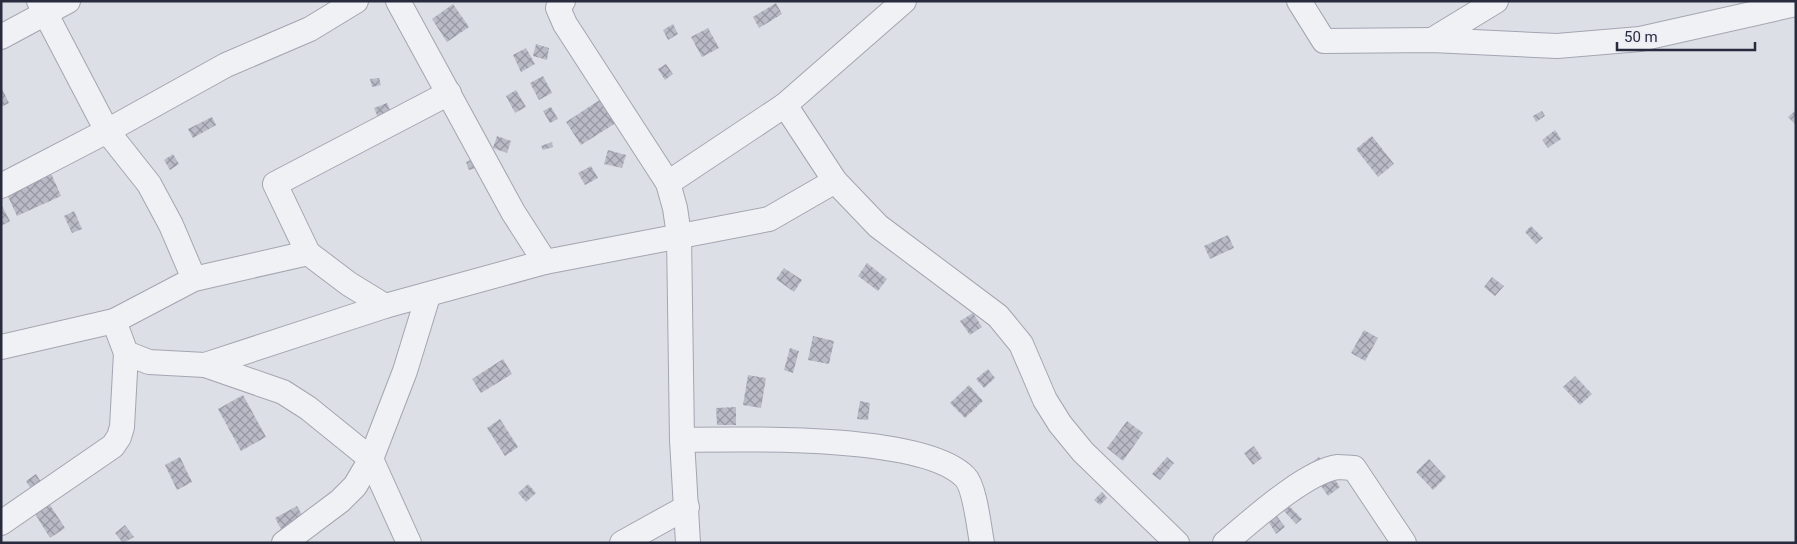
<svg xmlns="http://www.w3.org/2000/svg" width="1797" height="544" viewBox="0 0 1797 544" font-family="Roboto,sans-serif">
<defs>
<pattern id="building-cross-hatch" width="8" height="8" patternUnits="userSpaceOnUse" patternTransform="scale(1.25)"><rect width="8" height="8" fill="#b8bac6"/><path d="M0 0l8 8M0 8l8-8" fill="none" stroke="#9697a2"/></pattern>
</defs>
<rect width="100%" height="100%" fill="#dddfe7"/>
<g fill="url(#building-cross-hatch)">
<polygon points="776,3 782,14 759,28 753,17"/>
<polygon points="453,4 469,27 447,42 432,19"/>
<polygon points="673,24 678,34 668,40 663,30"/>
<polygon points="708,28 719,48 702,57 691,37"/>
<polygon points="536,44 549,48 547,60 533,56"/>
<polygon points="526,48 535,64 521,72 513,55"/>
<polygon points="666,64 673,74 665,80 658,69"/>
<polygon points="543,76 552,93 539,100 530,83"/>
<polygon points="379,78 381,85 372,87 370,79"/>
<polygon points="1,87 9,103 1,107"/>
<polygon points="516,90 526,107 515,113 506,96"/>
<polygon points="604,97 619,121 581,145 566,122"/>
<polygon points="387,103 392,115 379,120 374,108"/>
<polygon points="551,107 558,119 550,123 543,111"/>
<polygon points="1796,110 1796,125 1788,117"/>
<polygon points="1542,111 1545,116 1536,122 1533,116"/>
<polygon points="212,117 216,125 193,138 188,129"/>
<polygon points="1555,130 1561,139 1548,148 1542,140"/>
<polygon points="497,136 511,141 507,153 493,148"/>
<polygon points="1372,136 1394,164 1378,177 1356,149"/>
<polygon points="552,142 553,147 543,150 541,146"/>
<polygon points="608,150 626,155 622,168 604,164"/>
<polygon points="173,154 179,164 170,170 164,160"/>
<polygon points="473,159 476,168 469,170 466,162"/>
<polygon points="591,166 598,178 585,185 578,173"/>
<polygon points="50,171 61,196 17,216 5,190"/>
<polygon points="1,204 10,221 1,226"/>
<polygon points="74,211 82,229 72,233 64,216"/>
<polygon points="1531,226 1543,238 1536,244 1525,232"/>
<polygon points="1228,235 1234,248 1210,259 1204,246"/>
<polygon points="867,263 887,279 878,291 858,276"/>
<polygon points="784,268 802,280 794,292 776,279"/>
<polygon points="1492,277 1504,286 1495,296 1484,287"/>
<polygon points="973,313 982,327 970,335 960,321"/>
<polygon points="1364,330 1378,338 1365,361 1351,353"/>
<polygon points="813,336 834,341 829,364 808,360"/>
<polygon points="790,348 799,351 793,373 784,370"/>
<polygon points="503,359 512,374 481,393 472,379"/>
<polygon points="988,369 995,378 984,388 976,379"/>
<polygon points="748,375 766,378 761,408 743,405"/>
<polygon points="1575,376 1592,394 1580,405 1563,387"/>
<polygon points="969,385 983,401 965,418 950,403"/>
<polygon points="243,395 266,437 241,451 218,409"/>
<polygon points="860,401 870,403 868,420 857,419"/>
<polygon points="736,407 736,425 717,425 716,408"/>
<polygon points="500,419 518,447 505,456 487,428"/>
<polygon points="1127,421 1143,433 1123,461 1107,448"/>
<polygon points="1254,446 1262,458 1253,465 1244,453"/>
<polygon points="180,457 192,482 177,490 165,465"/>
<polygon points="1167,457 1174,463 1160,480 1152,474"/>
<polygon points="1319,457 1340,487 1328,496 1307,466"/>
<polygon points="1429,459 1446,477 1433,490 1416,472"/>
<polygon points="36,474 46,490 36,497 26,481"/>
<polygon points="528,484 536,493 526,502 518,493"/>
<polygon points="1102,492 1107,498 1100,505 1094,500"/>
<polygon points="48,502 65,528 50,538 34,512"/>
<polygon points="297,506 303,517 281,529 275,518"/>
<polygon points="1289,506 1302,519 1296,524 1284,511"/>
<polygon points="1276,515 1285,527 1276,534 1268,521"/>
<polygon points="125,525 134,537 123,543 115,533"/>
</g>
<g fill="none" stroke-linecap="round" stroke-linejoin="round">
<defs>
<g id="minor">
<polyline points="39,1 107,131 149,184 171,225 194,279"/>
<polyline points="398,1 513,212 545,262"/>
<polyline points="563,1 558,8 565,24 668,183"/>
<polyline points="1299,1 1324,41 1432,40 1557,46 1640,39 1796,4"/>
<polyline points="1,37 68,1"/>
<polyline points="1432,40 1496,1"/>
<polyline points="785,105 835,181 878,226 998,316 1021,344 1045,400 1060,424 1083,452 1177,543"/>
<polyline points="1,186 107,131 226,65 310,29 356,1"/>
<polyline points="385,306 349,284 308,253 275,184 449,93"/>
<polyline points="114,321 126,353 149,362 205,365 385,306 545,262 769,219 835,181"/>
<polyline points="1,347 114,321 194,279 308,253"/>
<polyline points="205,365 283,392 308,408 371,459 409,543"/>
<path d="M682 440C743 439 923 434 965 477 975 487 979 528 982 543"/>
<polyline points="1,523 113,446 119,437 122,427 126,353"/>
<polyline points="284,543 340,501 355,486 371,459 405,371 428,296"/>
<polyline points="622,543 687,507"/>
<polyline points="688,543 682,440 679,235 675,208 668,183 785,105 904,1"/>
<path d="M1225 543C1250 522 1306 471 1338 467 1343 467 1349 468 1354 468L1404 543"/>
</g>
</defs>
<use href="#minor" stroke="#a3a5b1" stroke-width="26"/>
<use href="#minor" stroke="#f0f1f5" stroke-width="24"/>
</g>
<rect width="1797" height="544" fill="none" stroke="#272b3d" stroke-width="5"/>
<path d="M1617 42v8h138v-8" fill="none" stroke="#272b3d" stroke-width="2.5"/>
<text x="1624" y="42" font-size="15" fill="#272b3d" stroke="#edeef5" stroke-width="4" paint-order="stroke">50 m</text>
</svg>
